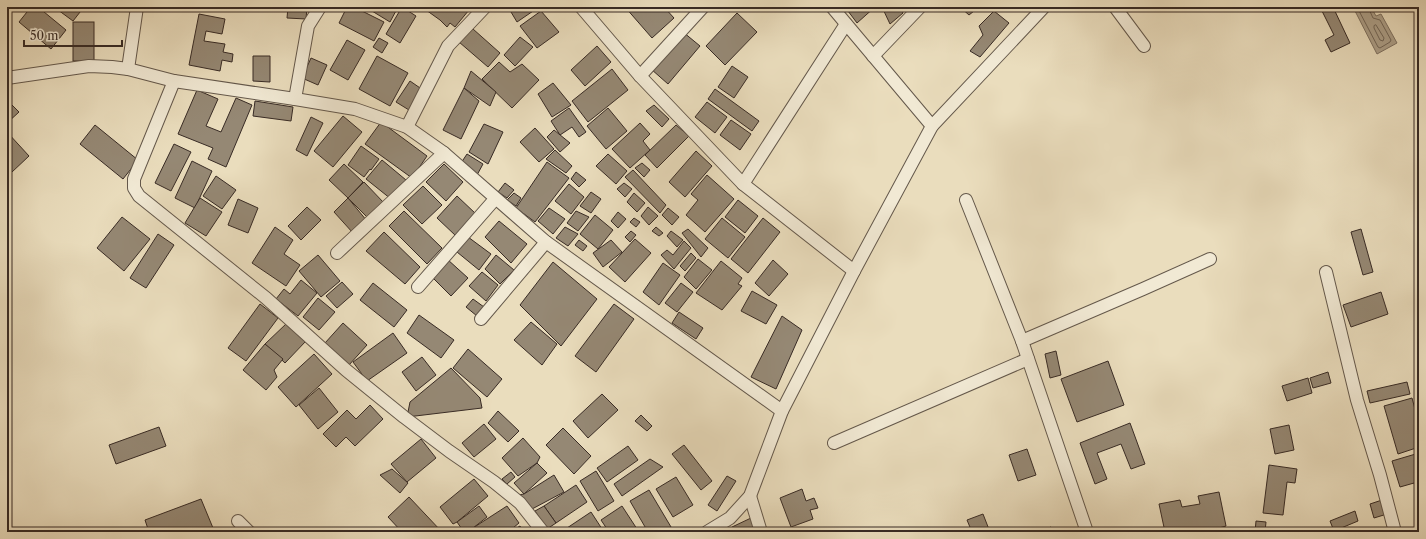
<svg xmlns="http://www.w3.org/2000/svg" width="1426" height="539" viewBox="0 0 1426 539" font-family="'Libre Caslon Text',serif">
<rect width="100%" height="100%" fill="#eaddbd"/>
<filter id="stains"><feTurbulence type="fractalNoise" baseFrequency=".005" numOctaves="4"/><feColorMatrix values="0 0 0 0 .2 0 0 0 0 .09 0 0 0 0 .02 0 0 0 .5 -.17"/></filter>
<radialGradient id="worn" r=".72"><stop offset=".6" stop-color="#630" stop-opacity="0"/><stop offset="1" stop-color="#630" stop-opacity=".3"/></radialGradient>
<polygon fill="#ada089" stroke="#7e7161" points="1353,7 1371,7 1376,16 1381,14 1397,43 1377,54"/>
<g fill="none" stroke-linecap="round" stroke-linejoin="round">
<g stroke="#726657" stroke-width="1">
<polyline points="1357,7 1378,47 1380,48 1390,42 1391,40 1380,20 1373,18 1368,7"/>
<polygon points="1376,25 1384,38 1383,41 1380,40 1374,28 1374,26"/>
</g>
</g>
<g fill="#958874" stroke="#382b25">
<polygon points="31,7 38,7 66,30 51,49 19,22"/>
<polygon points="54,7 84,7 73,21"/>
<polygon points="193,7 214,7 213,11"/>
<polygon points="288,7 307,7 306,19 287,18"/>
<polygon points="347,7 354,7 384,22 374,41 339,23"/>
<polygon points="374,7 398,7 390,22 372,11"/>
<polygon points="402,7 416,16 400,43 386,34"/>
<polygon points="429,7 465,7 469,10 455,27 450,23 447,27 440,20 426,10"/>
<polygon points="508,7 539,7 517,22"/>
<polygon points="625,7 664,7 674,18 652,38"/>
<polygon points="845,7 875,7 857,23"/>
<polygon points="882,7 900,7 903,13 890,24"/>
<polygon points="960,7 979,7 969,15"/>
<polygon points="1320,7 1333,7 1350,43 1331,52 1325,40 1334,35"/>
<polygon points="541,11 559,32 537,48 520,26"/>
<polygon points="994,11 1009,23 980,57 970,51 983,35 979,26"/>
<polygon points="737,13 757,32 725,65 706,46"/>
<polygon points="199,14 225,19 222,34 206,31 204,41 225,44 223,52 233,54 232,62 222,60 220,71 189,65"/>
<rect x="73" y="22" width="21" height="39"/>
<polygon points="473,29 500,53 488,67 459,42"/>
<polygon points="683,32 700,46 668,84 651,69"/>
<polygon points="520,37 533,47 515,66 504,55"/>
<polygon points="379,38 388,43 382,53 373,47"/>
<polygon points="347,40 365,50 348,80 330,70"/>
<polygon points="597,46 611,62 585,86 571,70"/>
<polygon points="253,56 270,56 270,82 253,81"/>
<polygon points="377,56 408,73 390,106 359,89"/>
<polygon points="311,58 327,65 318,85 302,78"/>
<polygon points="499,62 510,72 522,64 539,80 512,108 482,79"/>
<polygon points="732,66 748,77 734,98 718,87"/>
<polygon points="612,69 628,90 588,122 572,101"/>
<polygon points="471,71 496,92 490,106 464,88"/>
<polygon points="410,81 423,90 409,110 396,102"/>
<polygon points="553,83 571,105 552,117 538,94"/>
<polygon points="464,88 479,101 461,139 443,130"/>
<polygon points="715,89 759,121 752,131 708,99"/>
<polygon points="197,90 218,99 206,126 221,132 236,98 252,105 226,167 208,159 213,148 178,134"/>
<polygon points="7,100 19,112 7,123"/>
<polygon points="255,101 293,107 291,121 253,116"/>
<polygon points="707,102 727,117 715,133 695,117"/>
<polygon points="654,105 669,119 662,127 646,111"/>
<polygon points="569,108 586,132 579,137 572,127 560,135 551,121"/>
<polygon points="608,108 627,131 606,149 587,126"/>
<polygon points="343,116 362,132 333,167 314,151"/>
<polygon points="311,117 323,123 307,156 296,150"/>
<polygon points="731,120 751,134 740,150 720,135"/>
<polygon points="381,122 427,156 412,178 365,144"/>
<polygon points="640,123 650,134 643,141 650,150 630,168 612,149"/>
<polygon points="484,124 503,132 488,164 469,152"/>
<polygon points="95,125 138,160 123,179 80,144"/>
<polygon points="676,125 689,136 657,168 645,155"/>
<polygon points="535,128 554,149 539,162 520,142"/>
<polygon points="554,130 570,143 560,152 547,137"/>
<polygon points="7,132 29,156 12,172 7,166"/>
<polygon points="174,144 191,152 171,191 155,183"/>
<polygon points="361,146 379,159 371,170 370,169 364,177 348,165"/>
<polygon points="555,150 572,166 566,173 546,159"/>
<polygon points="696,151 712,166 685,197 669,182"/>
<polygon points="467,154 483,164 477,175 461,163"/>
<polygon points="608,154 627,171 616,184 596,166"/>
<polygon points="382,160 406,180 391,199 366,179"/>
<polygon points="192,161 212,171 195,208 175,198"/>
<polygon points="547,162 569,178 535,222 516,208"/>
<polygon points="642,163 650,170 644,177 635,168"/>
<polygon points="344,164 363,182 348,198 329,180"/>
<polygon points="444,164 463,182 446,201 426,182"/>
<polygon points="633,170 666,205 660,213 625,177"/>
<polygon points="576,172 586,180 579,187 571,179"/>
<polygon points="707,175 734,199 705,232 686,215 698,200 691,194"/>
<polygon points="216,176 236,190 222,209 203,196"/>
<polygon points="364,182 384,203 368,218 348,198"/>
<polygon points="505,183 514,190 507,198 498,192"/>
<polygon points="624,183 632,189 625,197 617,189"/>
<polygon points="569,184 584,197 571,214 555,201"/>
<polygon points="423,186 442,205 422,224 403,205"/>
<polygon points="591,192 601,199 591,213 580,206"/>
<polygon points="514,193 521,198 516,206 507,200"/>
<polygon points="634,193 645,203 637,212 627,202"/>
<polygon points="457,196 476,214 456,236 437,218"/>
<polygon points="200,198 222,212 206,236 185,223"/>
<polygon points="348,198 367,221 353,233 334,212"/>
<polygon points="238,199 258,208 248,233 228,225"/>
<polygon points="738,200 758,216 745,233 725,217"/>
<polygon points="307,207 321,220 301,240 288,226"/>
<polygon points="648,207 658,216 649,225 641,216"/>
<polygon points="549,208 565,219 553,234 538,221"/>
<polygon points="668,208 679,217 672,225 662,215"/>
<polygon points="404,211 442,248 427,264 389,226"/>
<polygon points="576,211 589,217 578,231 567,223"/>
<polygon points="618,212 626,219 618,228 611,221"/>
<polygon points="595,215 613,230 598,249 580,234"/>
<polygon points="122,217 150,239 124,271 97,248"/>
<polygon points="634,218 640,222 636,227 630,222"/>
<polygon points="722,218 745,237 728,258 705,239"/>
<polygon points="763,218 780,232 748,273 731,259"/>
<polygon points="499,221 527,244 511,263 485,237"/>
<polygon points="275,227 293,240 284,254 300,265 286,286 252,263"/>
<polygon points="565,227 578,234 568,246 556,238"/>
<polygon points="656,227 663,233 659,236 652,231"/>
<polygon points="688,229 708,248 701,257 682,233"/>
<polygon points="1361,229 1373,272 1363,275 1351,232"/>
<polygon points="631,231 636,235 630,242 625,237"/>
<polygon points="671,231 683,240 677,247 667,236"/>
<polygon points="384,232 420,267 405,284 366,251"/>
<polygon points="158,234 174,245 146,288 130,278"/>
<polygon points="468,237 491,254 479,270 457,252"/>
<polygon points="635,239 651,253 625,282 609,267"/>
<polygon points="579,240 587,246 583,251 575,245"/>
<polygon points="611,240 622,252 603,267 593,253"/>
<polygon points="684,241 691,248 674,269 661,255 667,250 673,255"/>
<polygon points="691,253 696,258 685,271 680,266"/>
<polygon points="318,255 340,281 321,297 299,271"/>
<polygon points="496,255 514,270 500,284 485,269"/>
<polygon points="447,259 468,278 451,296 431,276"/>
<polygon points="698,259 712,270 696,289 684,277"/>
<polygon points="773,260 788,274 769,296 755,283"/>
<polygon points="721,261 742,278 738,284 742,286 722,310 696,293"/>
<polygon points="553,262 597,299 561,346 520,305"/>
<polygon points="663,263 680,275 659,305 643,292"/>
<polygon points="482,272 498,285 486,301 469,286"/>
<polygon points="301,280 317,293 298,316 276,299 284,289 290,294"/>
<polygon points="342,282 353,294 337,308 326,296"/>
<polygon points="373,283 407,310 394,327 360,300"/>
<polygon points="681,283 693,292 677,312 665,303"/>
<polygon points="752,291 777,305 766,324 741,311"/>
<polygon points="1381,292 1388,314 1351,327 1343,305"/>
<polygon points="318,298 335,312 319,330 303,317"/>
<polygon points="473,299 484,307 477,316 466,307"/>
<polygon points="260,304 278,318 246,361 228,348"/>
<polygon points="614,304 634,319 596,372 575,356"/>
<polygon points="679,312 703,328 696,339 672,323"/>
<polygon points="419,315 454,340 441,358 407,333"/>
<polygon points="782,316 802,330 776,389 751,377"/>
<polygon points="531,322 557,344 542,365 514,340"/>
<polygon points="287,323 306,341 285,363 265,344"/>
<polygon points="343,323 367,345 349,365 325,343"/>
<polygon points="393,333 407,353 367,381 353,362"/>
<polygon points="265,344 283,359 274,370 277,377 266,390 243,370"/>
<polygon points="468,349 502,379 487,397 453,368"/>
<polygon points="1056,351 1061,375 1050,378 1045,354"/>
<polygon points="314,354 332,374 296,407 278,387"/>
<polygon points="422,357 436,375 416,391 402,372"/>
<polygon points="1108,361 1124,405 1077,422 1061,379"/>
<polygon points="451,368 480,398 482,408 407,417 410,402"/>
<polygon points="1328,372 1331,383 1313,388 1310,378"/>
<polygon points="1308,378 1312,393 1287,401 1282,386"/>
<polygon points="1407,382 1410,394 1370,403 1367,391"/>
<polygon points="319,388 338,412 318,429 299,405"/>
<polygon points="602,394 618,410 588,438 573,421"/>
<polygon points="1412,398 1419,424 1419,447 1398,454 1384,406"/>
<polygon points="370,405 383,419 355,446 346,437 336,447 323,434 347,410 356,419"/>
<polygon points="498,411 519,431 508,442 488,423"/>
<polygon points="641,415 652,426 647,431 635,421"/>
<polygon points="1130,423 1145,464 1131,469 1121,444 1097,453 1107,479 1095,484 1080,443"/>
<polygon points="484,424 496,439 474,457 462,443"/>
<polygon points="1289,425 1294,450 1275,454 1270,429"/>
<polygon points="159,427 166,446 116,464 109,445"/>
<polygon points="563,428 591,456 574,474 546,445"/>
<polygon points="523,438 540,457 537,463 518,476 502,458"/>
<polygon points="421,439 436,458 407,482 391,464"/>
<polygon points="684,445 712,481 701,490 672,454"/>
<polygon points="628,446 638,460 607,482 597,468"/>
<polygon points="1027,449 1036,475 1018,481 1009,455"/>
<polygon points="1419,453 1419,495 1418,496 1414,483 1400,487 1392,461"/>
<polygon points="650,459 663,467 622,496 614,484"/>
<polygon points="537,463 547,473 524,494 514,483"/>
<polygon points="1269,465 1297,469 1295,483 1287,482 1283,515 1263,513"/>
<polygon points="392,469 408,483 400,493 380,475"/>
<polygon points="596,471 614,501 598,511 580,481"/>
<polygon points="511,472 515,477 507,484 502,479"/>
<polygon points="554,475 564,492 532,509 518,495 524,494"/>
<polygon points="727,476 736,481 717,511 708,505"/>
<polygon points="676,477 693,505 673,517 656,489"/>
<polygon points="474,479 488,496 457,522 453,524 440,507"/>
<polygon points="576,485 587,502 556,523 544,506"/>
<polygon points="802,489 806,501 814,498 818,508 810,510 813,519 791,527 780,498"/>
<polygon points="649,490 674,532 648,532 630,501"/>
<polygon points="1219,492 1226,526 1219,528 1220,531 1200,532 1200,530 1192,532 1165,532 1159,504 1180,500 1182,507 1200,504 1198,496"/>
<polygon points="409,497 442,532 402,532 388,517"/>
<polygon points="201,499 213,528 202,532 149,532 145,520"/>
<polygon points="1382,500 1387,514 1374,518 1370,504"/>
<polygon points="479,506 487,517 473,528 464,532 457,522"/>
<polygon points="507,506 519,523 508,532 475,532 473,528"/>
<polygon points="544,506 556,523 547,529 535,511"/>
<polygon points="622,506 639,532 609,532 601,520"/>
<polygon points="1355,511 1358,521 1334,531 1330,521"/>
<polygon points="591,512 604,532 561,532"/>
<polygon points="983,514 990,532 972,532 967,520"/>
<polygon points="751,518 756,530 751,532 735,532 732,527"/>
<polygon points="1256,521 1266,522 1265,532 1255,532"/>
<polygon points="520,526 524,532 510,532"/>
<polygon points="1051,527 1053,532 1037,532"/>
</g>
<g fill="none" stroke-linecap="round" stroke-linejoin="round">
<defs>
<g id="minor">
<polyline points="581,7 640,76 743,184 854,271"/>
<polyline points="832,7 932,126"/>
<polyline points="1115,7 1144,46"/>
<polyline points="873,56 920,7"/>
<polyline points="128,69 137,7"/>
<polyline points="640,76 703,7"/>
<polyline points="7,78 89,66 112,67 128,69 174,81 295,99 355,109 407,127 444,153 546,242 782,411"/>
<polyline points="174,81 134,179 134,188 139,196 266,298 346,370 404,417 449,451 494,482 520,503 543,532"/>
<polyline points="295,99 308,26 320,7"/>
<polyline points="407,127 448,46 485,7"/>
<polyline points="743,184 846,24"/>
<polyline points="966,200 1022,341"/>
<polyline points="337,253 444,153"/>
<polyline points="1326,272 1357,400 1380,475 1395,532"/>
<polyline points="418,287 495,199"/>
<polyline points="481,319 546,242"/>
<polyline points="834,443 1028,359"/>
<polyline points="750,496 761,532"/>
<polyline points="238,521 249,532"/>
<polyline points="707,532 730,518 750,496 782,411 854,271 932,126 1044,7"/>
<polyline points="1087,532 1022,341 1143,289 1210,259"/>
</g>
</defs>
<use href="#minor" stroke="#64584b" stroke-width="14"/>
<use href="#minor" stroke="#f1e9d4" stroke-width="12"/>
</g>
<rect width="1426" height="539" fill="none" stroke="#eaddbd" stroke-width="24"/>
<rect x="8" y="8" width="1410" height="523" fill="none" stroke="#382b25" stroke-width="2"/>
<rect x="12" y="12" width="1402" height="515" fill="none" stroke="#382b25"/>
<path d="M24 40v6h98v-6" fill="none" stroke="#382b25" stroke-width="2"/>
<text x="30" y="40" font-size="12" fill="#382b25" stroke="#f1e9d4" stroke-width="3" paint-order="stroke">50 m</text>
<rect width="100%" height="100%" filter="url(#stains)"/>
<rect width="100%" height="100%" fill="url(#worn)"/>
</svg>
